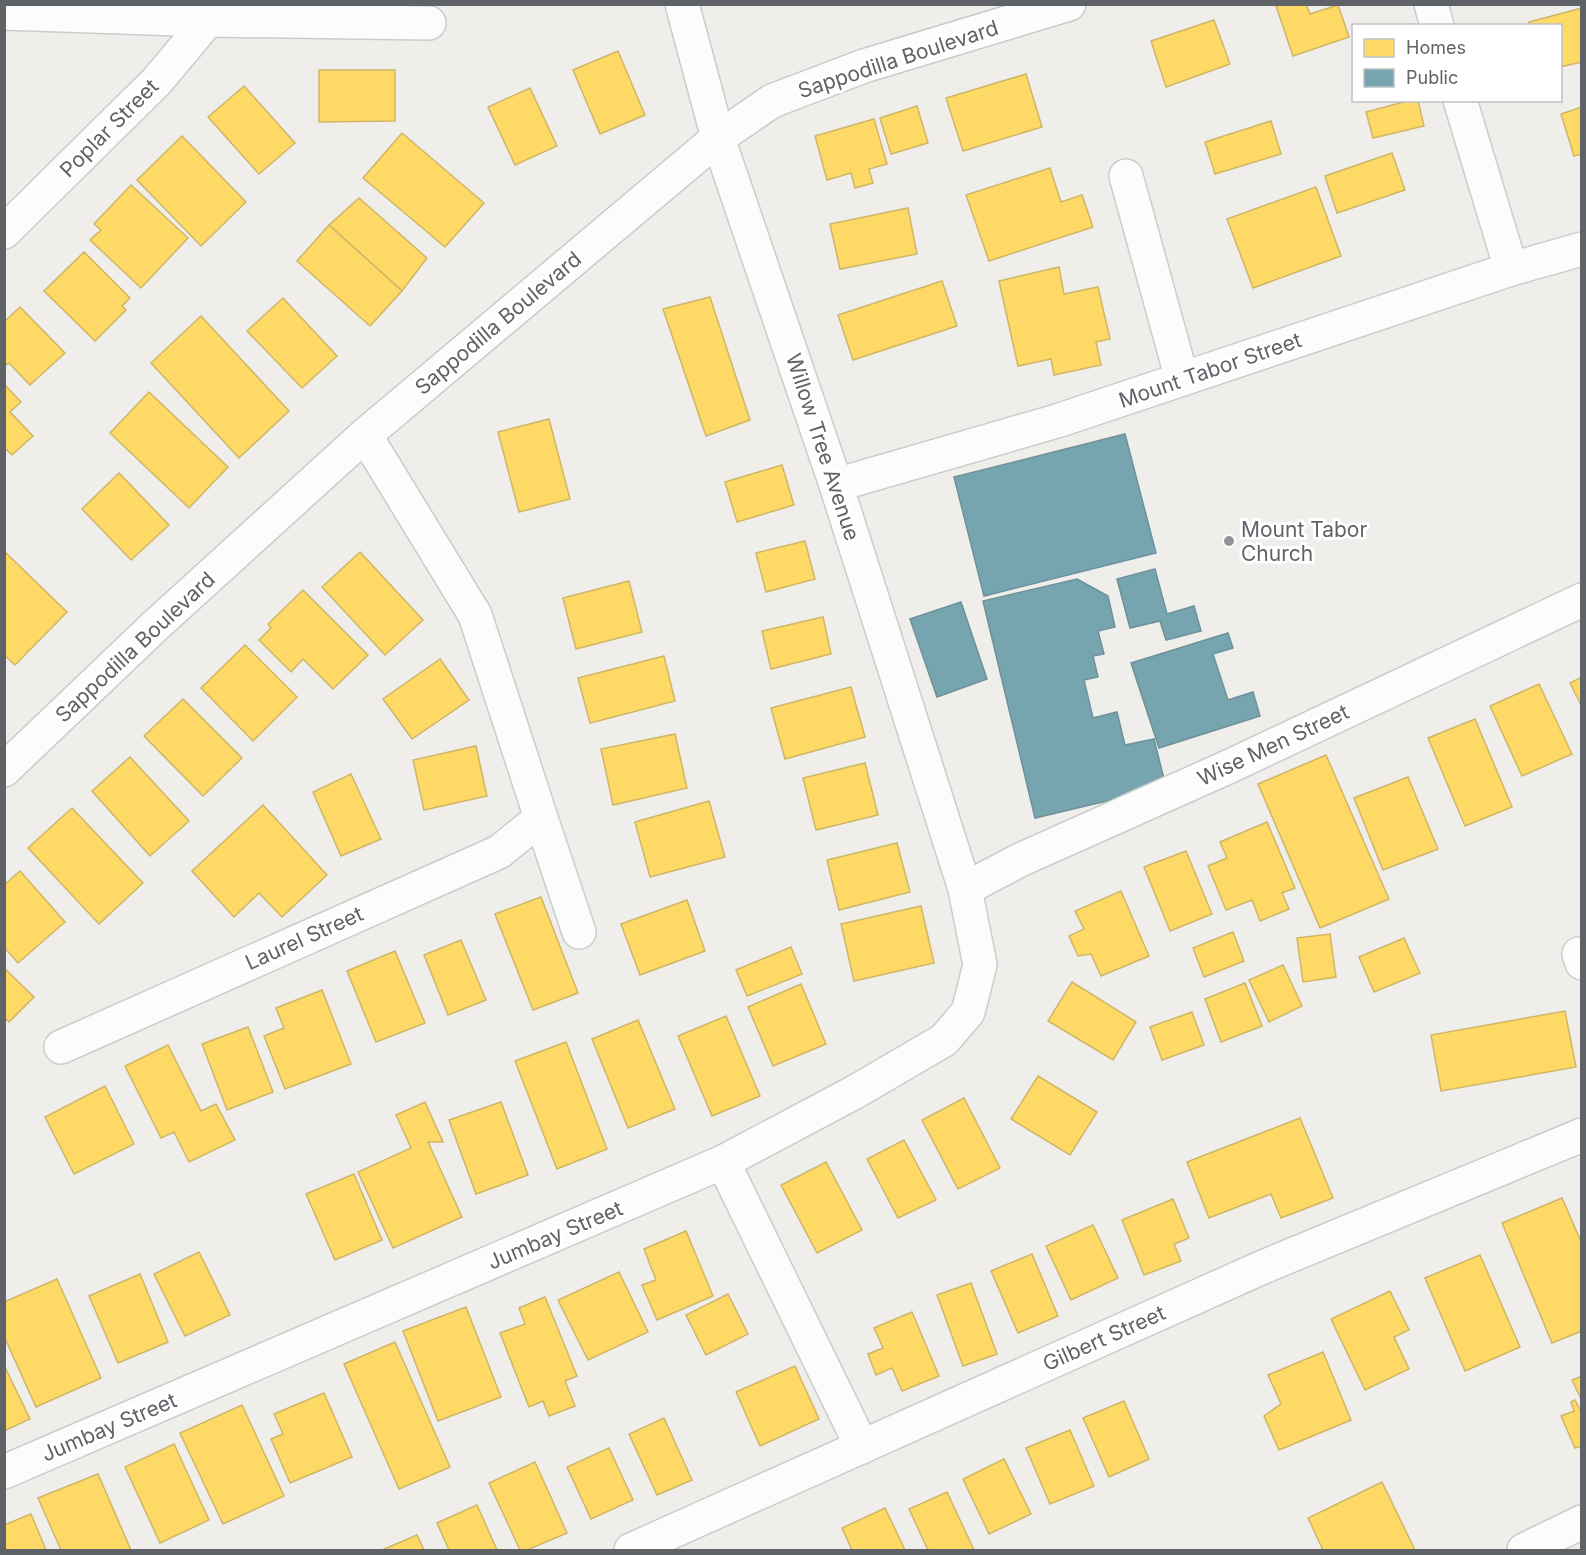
<svg xmlns="http://www.w3.org/2000/svg" width="1586" height="1555" viewBox="0 0 1586 1555" font-family="Inter,sans-serif">
<rect width="100%" height="100%" fill="#efeeea"/>
<g fill="#ffd966" stroke="#cfb667" stroke-width="1.5">
<polygon points="1281,4 1306,4 1310,14 1338,5 1349,37 1293,56 1276,6"/>
<polygon points="1582,8 1582,62 1560,67 1560,26 1530,26 1529,22"/>
<polygon points="1214,20 1230,64 1166,87 1151,41"/>
<polygon points="618,51 645,115 600,134 573,70"/>
<polygon points="319,70 395,70 395,121 319,122"/>
<polygon points="1026,74 1042,127 963,151 946,98"/>
<polygon points="244,86 295,143 259,174 208,117"/>
<polygon points="530,88 557,146 515,165 488,107"/>
<polygon points="1411,100 1418,100 1424,126 1373,138 1366,112"/>
<polygon points="917,106 928,143 891,154 880,118"/>
<polygon points="1582,107 1582,154 1574,156 1561,114"/>
<polygon points="874,119 887,164 869,169 873,183 855,188 851,173 827,180 815,136"/>
<polygon points="1271,121 1281,154 1215,174 1205,142"/>
<polygon points="402,133 484,203 445,247 363,178"/>
<polygon points="182,136 246,202 201,246 137,180"/>
<polygon points="1392,153 1405,190 1337,213 1325,176"/>
<polygon points="1050,168 1061,202 1082,195 1093,227 989,261 966,195"/>
<polygon points="131,185 188,238 141,288 90,240 101,230 94,224"/>
<polygon points="1316,187 1341,256 1253,288 1227,219"/>
<polygon points="359,198 427,258 402,291 329,225"/>
<polygon points="908,208 917,254 840,269 830,224"/>
<polygon points="329,225 402,291 370,326 297,261"/>
<polygon points="84,252 130,298 122,306 126,310 95,341 44,291"/>
<polygon points="1059,267 1064,294 1098,287 1110,339 1096,342 1101,365 1054,375 1051,359 1018,366 999,281"/>
<polygon points="942,281 957,326 853,360 838,315"/>
<polygon points="710,297 750,420 706,436 663,309"/>
<polygon points="283,298 337,356 302,388 247,331"/>
<polygon points="20,307 65,353 30,385 9,363 4,366 4,322"/>
<polygon points="201,316 289,411 239,458 151,363"/>
<polygon points="4,384 21,402 10,412 33,436 12,455 4,447"/>
<polygon points="149,392 228,467 189,508 110,433"/>
<polygon points="549,419 570,499 519,512 498,432"/>
<polygon points="782,465 794,505 737,522 725,482"/>
<polygon points="119,473 169,525 131,560 82,509"/>
<polygon points="805,541 815,579 766,592 756,553"/>
<polygon points="4,551 67,612 15,665 4,655"/>
<polygon points="360,552 423,620 385,655 322,587"/>
<polygon points="629,581 642,632 576,649 563,598"/>
<polygon points="303,590 368,655 333,689 303,659 291,672 259,640 271,628 268,624"/>
<polygon points="823,617 831,654 771,669 762,631"/>
<polygon points="245,645 297,697 253,741 201,688"/>
<polygon points="664,656 675,701 590,723 578,678"/>
<polygon points="440,659 469,700 412,739 383,699"/>
<polygon points="1582,677 1582,707 1570,683"/>
<polygon points="1539,684 1572,754 1522,776 1490,706"/>
<polygon points="851,687 865,737 785,759 771,708"/>
<polygon points="183,699 242,758 203,796 144,736"/>
<polygon points="1475,719 1512,807 1465,826 1428,738"/>
<polygon points="675,734 687,788 613,805 601,749"/>
<polygon points="476,746 487,796 424,810 413,760"/>
<polygon points="1326,755 1389,899 1320,928 1258,784"/>
<polygon points="130,757 189,821 150,856 92,791"/>
<polygon points="865,763 878,815 816,830 803,778"/>
<polygon points="351,774 381,839 341,856 313,792"/>
<polygon points="1408,777 1438,849 1383,870 1354,798"/>
<polygon points="709,801 725,857 650,877 635,822"/>
<polygon points="263,805 327,875 282,917 259,893 234,917 192,871"/>
<polygon points="72,808 143,883 99,924 28,848"/>
<polygon points="1267,822 1295,888 1282,893 1289,909 1260,921 1252,900 1226,910 1208,866 1227,858 1220,842"/>
<polygon points="897,843 910,892 839,910 827,860"/>
<polygon points="1186,851 1212,914 1170,931 1144,867"/>
<polygon points="20,871 65,922 18,963 4,947 4,885"/>
<polygon points="1121,891 1149,956 1101,976 1091,954 1078,956 1069,936 1084,929 1075,911"/>
<polygon points="541,897 578,993 533,1010 495,914"/>
<polygon points="687,900 705,951 640,975 621,924"/>
<polygon points="921,906 934,963 854,981 841,924"/>
<polygon points="1233,932 1244,961 1204,977 1193,948"/>
<polygon points="1330,934 1336,977 1303,982 1297,938"/>
<polygon points="1404,938 1420,973 1374,992 1359,957"/>
<polygon points="461,940 486,1000 448,1015 424,955"/>
<polygon points="791,947 802,974 747,996 736,970"/>
<polygon points="395,951 425,1023 376,1042 347,971"/>
<polygon points="1283,965 1302,1006 1269,1022 1249,980"/>
<polygon points="4,968 34,997 9,1022 4,1017"/>
<polygon points="1072,982 1136,1022 1113,1060 1048,1021"/>
<polygon points="1245,983 1262,1026 1221,1042 1205,999"/>
<polygon points="801,984 826,1044 773,1066 748,1007"/>
<polygon points="322,990 351,1064 285,1089 264,1036 284,1028 276,1008"/>
<polygon points="1565,1011 1576,1067 1441,1091 1431,1035"/>
<polygon points="1192,1012 1204,1045 1162,1060 1150,1027"/>
<polygon points="726,1016 760,1096 712,1116 678,1036"/>
<polygon points="638,1020 675,1109 628,1128 592,1039"/>
<polygon points="248,1027 273,1092 227,1110 202,1044"/>
<polygon points="566,1042 607,1149 557,1169 515,1061"/>
<polygon points="168,1045 201,1111 216,1104 235,1140 189,1162 174,1132 161,1138 125,1066"/>
<polygon points="1038,1076 1097,1112 1070,1155 1011,1119"/>
<polygon points="105,1086 134,1144 74,1174 45,1117"/>
<polygon points="964,1098 1000,1168 958,1189 922,1120"/>
<polygon points="425,1102 443,1142 428,1142 462,1217 393,1248 358,1172 411,1148 396,1115"/>
<polygon points="501,1102 528,1175 476,1194 449,1120"/>
<polygon points="1300,1118 1333,1198 1281,1218 1271,1194 1209,1218 1187,1162"/>
<polygon points="904,1140 936,1200 898,1218 867,1159"/>
<polygon points="826,1162 862,1230 817,1253 781,1185"/>
<polygon points="354,1174 382,1240 335,1260 306,1194"/>
<polygon points="1562,1198 1582,1244 1582,1331 1552,1343 1502,1223"/>
<polygon points="1173,1199 1189,1238 1174,1244 1181,1261 1144,1275 1122,1220"/>
<polygon points="1093,1225 1118,1278 1071,1300 1046,1246"/>
<polygon points="686,1231 713,1296 657,1320 642,1285 656,1280 644,1249"/>
<polygon points="199,1252 230,1315 185,1336 154,1274"/>
<polygon points="1032,1254 1058,1316 1018,1333 991,1271"/>
<polygon points="1480,1255 1520,1347 1465,1371 1425,1278"/>
<polygon points="619,1272 648,1332 588,1360 558,1300"/>
<polygon points="140,1274 168,1342 118,1363 89,1296"/>
<polygon points="57,1279 101,1378 36,1407 4,1336 4,1302"/>
<polygon points="971,1283 997,1354 963,1366 937,1295"/>
<polygon points="1390,1291 1409,1330 1394,1337 1409,1369 1365,1390 1331,1319"/>
<polygon points="728,1294 748,1334 706,1355 686,1315"/>
<polygon points="545,1297 577,1376 565,1381 575,1406 549,1416 543,1401 529,1407 500,1333 525,1324 519,1308"/>
<polygon points="466,1307 501,1397 438,1421 403,1331"/>
<polygon points="912,1312 939,1376 902,1391 892,1368 876,1375 868,1354 883,1348 874,1328"/>
<polygon points="395,1342 450,1467 399,1489 344,1364"/>
<polygon points="1323,1352 1351,1420 1279,1450 1264,1416 1281,1404 1268,1375"/>
<polygon points="4,1365 30,1419 4,1431"/>
<polygon points="795,1366 819,1419 760,1446 736,1392"/>
<polygon points="1582,1376 1582,1401 1572,1380"/>
<polygon points="324,1393 352,1457 290,1483 271,1439 283,1434 274,1414"/>
<polygon points="1575,1400 1582,1413 1582,1446 1575,1448 1561,1416 1574,1411 1571,1402"/>
<polygon points="1124,1401 1149,1459 1109,1477 1083,1418"/>
<polygon points="242,1405 284,1496 223,1524 180,1433"/>
<polygon points="664,1418 692,1480 657,1495 629,1434"/>
<polygon points="1070,1430 1094,1486 1050,1504 1026,1448"/>
<polygon points="174,1444 209,1520 160,1543 125,1467"/>
<polygon points="609,1448 633,1500 591,1519 567,1467"/>
<polygon points="1004,1459 1031,1514 989,1534 963,1479"/>
<polygon points="535,1462 567,1533 527,1550 520,1550 489,1483"/>
<polygon points="98,1474 131,1550 61,1550 38,1498"/>
<polygon points="1382,1482 1415,1550 1323,1550 1308,1518"/>
<polygon points="947,1492 974,1550 928,1550 909,1509"/>
<polygon points="477,1505 497,1550 449,1550 437,1523"/>
<polygon points="885,1508 905,1550 852,1550 842,1528"/>
<polygon points="31,1514 46,1550 4,1550 4,1525"/>
<polygon points="417,1535 424,1550 382,1550"/>
</g>
<g fill="#76a5af" stroke="#6f919a" stroke-width="1.5">
<polygon points="1125,434 1156,553 984,596 954,477"/>
<polygon points="1155,569 1167,614 1194,606 1201,631 1166,640 1160,621 1130,628 1117,579"/>
<polygon points="1077,579 1108,596 1115,627 1098,631 1104,654 1093,656 1098,677 1084,680 1093,718 1117,712 1125,745 1154,739 1166,787 1035,818 983,601"/>
<polygon points="961,602 987,679 937,697 910,619"/>
<polygon points="1228,633 1233,648 1213,654 1228,700 1253,692 1260,716 1159,748 1131,663"/>
</g>
<g fill="none" stroke-linecap="round" stroke-linejoin="round">
<defs>
<g id="street">
<polyline points="1431,4 1437,26"/>
<polyline points="4,13 208,20 429,23"/>
<polyline points="1460,100 1511,269"/>
<polyline points="1126,176 1182,379"/>
<polyline points="4,232 157,81 208,20"/>
<polyline points="836,485 1057,421 1511,269 1582,249"/>
<polyline points="541,818 579,932"/>
<polyline points="965,889 1020,860 1228,767 1582,600"/>
<polyline points="1579,954 1582,963"/>
<polyline points="61,1047 499,852 541,818 475,615 365,435"/>
<polyline points="723,1162 862,1447"/>
<polyline points="4,1472 723,1162 855,1092 944,1040 968,1012 980,965 965,889 836,485 718,138 682,4"/>
<polyline points="631,1550 1263,1267 1582,1135"/>
<polyline points="1524,1550 1582,1522"/>
</g>
<polyline id="secondary" points="4,770 156,625 365,435 718,138 772,101 864,66 1069,4"/>
</defs>
<use href="#street" stroke="#cbcccc" stroke-width="36"/>
<use href="#secondary" stroke="#cacacb" stroke-width="36"/>
<use href="#street" stroke="#fdfcfc" stroke-width="33"/>
<use href="#secondary" stroke="#fdfcfc" stroke-width="33"/>
</g>
<circle fill="#919496" stroke="#fff" stroke-width="2" cx="1229" cy="541" r="6"/>
<g text-anchor="middle" dominant-baseline="central" stroke-width="6" stroke-linejoin="round" paint-order="stroke">
<g font-size="21" fill="#5f6368" stroke="#fff">
<text transform="translate(898 59) rotate(-18)">Sappodilla Boulevard</text>
<text transform="translate(109 128) rotate(-45)">Poplar Street</text>
<text transform="translate(498 323) rotate(-40)">Sappodilla Boulevard</text>
<text transform="translate(1210 370) rotate(-19)">Mount Tabor Street</text>
<text transform="translate(823 447) rotate(72)">Willow Tree Avenue</text>
<text transform="translate(135 647) rotate(-43)">Sappodilla Boulevard</text>
<text transform="translate(1273 745) rotate(-25)">Wise Men Street</text>
<text transform="translate(304 938) rotate(-24)">Laurel Street</text>
<text transform="translate(555 1235) rotate(-23)">Jumbay Street</text>
<text transform="translate(1104 1338) rotate(-24)">Gilbert Street</text>
<text transform="translate(109 1427) rotate(-23)">Jumbay Street</text>
</g>
<g font-size="21" fill="#5f6368" stroke="#fff" text-anchor="start">
<text x="1241" y="529">Mount Tabor<tspan x="1241" dy="24">Church</tspan></text>
</g>
</g>
<rect width="1586" height="1555" fill="none" stroke="#5f6368" stroke-width="12"/>
<rect x="1352" y="24" width="210" height="78" fill="#ffffff" stroke="#bfc1c3" stroke-width="1.5"/>
<rect x="1364" y="39" width="30" height="18" fill="#ffd966" stroke="#bfc1c3" stroke-width="1.5"/>
<text x="1406" y="54" font-size="18" fill="#5f6368">Homes</text>
<rect x="1364" y="69" width="30" height="18" fill="#76a5af" stroke="#bfc1c3" stroke-width="1.5"/>
<text x="1406" y="84" font-size="18" fill="#5f6368">Public</text>
</svg>
